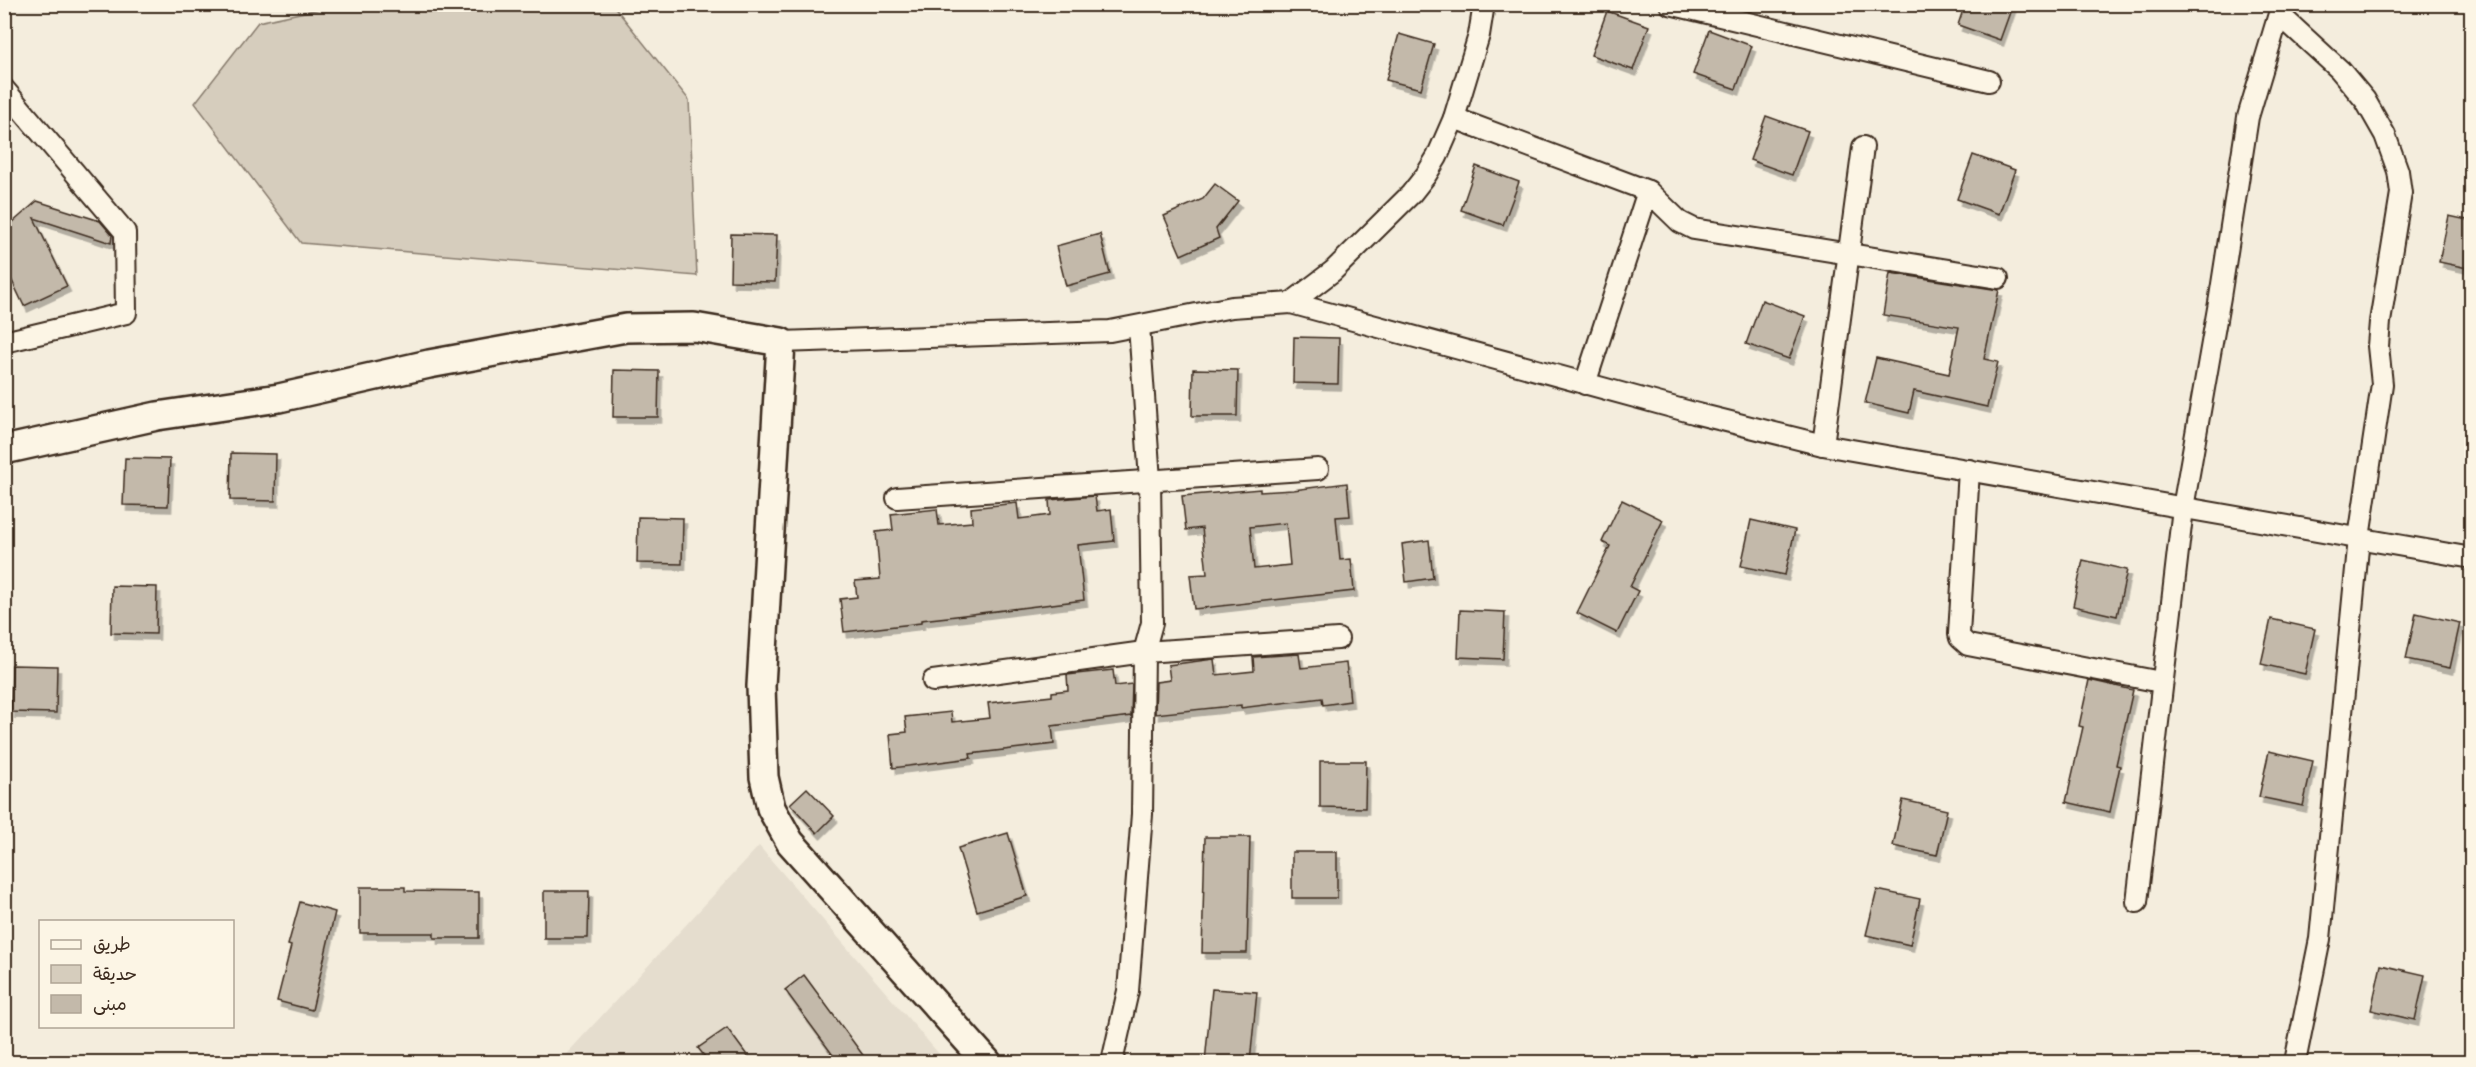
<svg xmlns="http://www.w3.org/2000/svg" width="2476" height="1067" viewBox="0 0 2476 1067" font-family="Caveat,'Playpen Sans Arabic',sans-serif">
<defs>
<filter id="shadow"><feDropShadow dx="3.5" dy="6" stdDeviation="0" flood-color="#0004"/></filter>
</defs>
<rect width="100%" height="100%" fill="#f4eddd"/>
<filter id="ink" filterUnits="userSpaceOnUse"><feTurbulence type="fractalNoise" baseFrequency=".0167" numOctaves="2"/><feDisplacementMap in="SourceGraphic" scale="12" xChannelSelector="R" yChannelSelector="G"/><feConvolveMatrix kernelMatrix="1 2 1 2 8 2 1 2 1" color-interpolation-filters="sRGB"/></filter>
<g filter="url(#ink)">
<polygon fill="#e5ddce" points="759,846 946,1062 559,1062"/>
<polygon fill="#d6cdbd" stroke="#887c6e" stroke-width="1.5" points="342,4 613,5 689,100 697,276 301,243 195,103 258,22"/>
<g fill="#c3b9aa" stroke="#3b2a1e" stroke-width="1.5" fill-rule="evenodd" filter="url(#shadow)">
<polygon points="1965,4 2013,4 2000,40 1958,25"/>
<polygon points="1607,11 1649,26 1633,70 1591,55"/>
<polygon points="1709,30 1752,46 1736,89 1693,74"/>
<polygon points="1399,34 1434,44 1421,89 1386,80"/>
<polygon points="1766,116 1808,131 1792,175 1750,160"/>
<polygon points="1973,155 2015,170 1999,214 1957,199"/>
<polygon points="1476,166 1519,182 1503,225 1461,210"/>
<polygon points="1215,184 1238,201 1216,229 1219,238 1181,255 1164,216 1203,199"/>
<polygon points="37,201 100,221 112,235 111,243 34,218 67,286 24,306 4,264 4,230"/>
<polygon points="2449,216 2472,221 2472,269 2439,262"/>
<polygon points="731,234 777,235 775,282 730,281"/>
<polygon points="1100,234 1110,274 1066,286 1056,246"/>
<polygon points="1890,273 1999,290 1984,359 1998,362 1987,407 1914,391 1909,413 1865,403 1876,358 1949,374 1959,327 1883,315"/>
<polygon points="1762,300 1805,316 1789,359 1746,344"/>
<polygon points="1294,337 1339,338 1338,384 1293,383"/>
<polygon points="1193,369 1238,370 1237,416 1192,416"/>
<polygon points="614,370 659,371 658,417 613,417"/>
<polygon points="231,453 276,454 275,501 230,500"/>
<polygon points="125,458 170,459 168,506 123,505"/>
<path d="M1347 483 1350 516 1336 517 1340 560 1351 559 1354 591 1194 609 1190 575 1207 574 1202 528 1186 530 1182 496 1260 489V492L1293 490ZM1286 523 1290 565 1254 569 1250 527Z"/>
<polygon points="1095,496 1097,511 1111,509 1114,541 1078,545 1084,600 948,617 921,620 921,623 844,632 840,599 857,597 855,581 880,579 876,532 893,530 891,514 937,509 939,525 972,522 971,508 1017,503 1019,519 1050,515 1049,500"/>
<polygon points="1622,500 1663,520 1630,587 1638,591 1617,633 1577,613 1610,546 1602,542"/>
<polygon points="638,517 683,518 682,564 637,563"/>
<polygon points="1751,520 1795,530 1785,575 1741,566"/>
<polygon points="1429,540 1433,578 1406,582 1402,544"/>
<polygon points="2083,560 2127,570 2117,616 2073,606"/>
<polygon points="112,586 157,587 156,634 111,633"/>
<polygon points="1460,610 1505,612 1503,659 1458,657"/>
<polygon points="2416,613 2460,623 2450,668 2406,659"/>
<polygon points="2271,619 2315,629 2305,674 2261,664"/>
<polygon points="1299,654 1301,668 1346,663 1350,701 1323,705 1322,698 1241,708 1241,705 1155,714 1156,682 1170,680 1168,665 1214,659 1216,675 1254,671 1253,657"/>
<polygon points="12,665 57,666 56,713 11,712"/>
<polygon points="1113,670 1115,686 1132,684 1131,716 1052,726 1054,744 970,754 971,758 893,768 890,734 907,732 905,717 951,712 952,722 990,718 988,703 1052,696 1052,692 1068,690 1067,675"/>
<polygon points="2089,680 2133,690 2116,765 2120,766 2110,812 2066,802 2083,727 2079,726"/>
<polygon points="2269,751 2313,761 2303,806 2259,797"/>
<polygon points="1320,761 1366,761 1365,808 1320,807"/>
<polygon points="807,788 834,816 817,833 790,804"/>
<polygon points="1903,800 1947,810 1937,855 1893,846"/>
<polygon points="1008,833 1027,896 977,911 958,848"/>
<polygon points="1205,837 1250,837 1247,953 1202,953"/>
<rect x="1292" y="852" width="45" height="46"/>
<polygon points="360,887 405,887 405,891 479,892 479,938 434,938 434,933 360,933"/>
<polygon points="1877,890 1920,899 1910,945 1866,935"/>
<polygon points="544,891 589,891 588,938 544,938"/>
<polygon points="300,902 335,912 312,1010 277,1001 291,946 288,945"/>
<polygon points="2381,965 2425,975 2415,1020 2371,1010"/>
<polygon points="804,975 868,1062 838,1062 785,990"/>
<polygon points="1212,989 1257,992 1250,1062 1205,1062"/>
<polygon points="727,1028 752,1062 709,1062 698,1048"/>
</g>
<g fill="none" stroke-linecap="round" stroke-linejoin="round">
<defs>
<g id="street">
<polyline points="1670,4 1989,81"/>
<polyline points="2279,14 2340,70 2365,100 2385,135 2398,171 2401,193 2380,322 2378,346 2382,384 2359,538 2320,939 2295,1062"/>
<polyline points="4,89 125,232 126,313 4,342"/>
<polyline points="1454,118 1648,191 1680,222 1694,229 1998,278"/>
<polyline points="1291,303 1694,413 1823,445 2472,558"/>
<polyline points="781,342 1110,331 1232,307 1291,303 1333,271 1411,194 1426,175 1437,157 1454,118 1479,35 1484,4"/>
<polyline points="1585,384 1648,191"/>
<polyline points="1823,445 1863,147"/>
<polyline points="1969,470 1959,634 1960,638 1968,645 2161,682"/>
<polyline points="897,498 1318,469"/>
<polyline points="933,681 1144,652 1338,639"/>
<polyline points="2137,902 2183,508 2220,297 2248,117 2282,4"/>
<polyline points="1112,1062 1128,991 1142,814 1144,652 1152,623 1150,480 1139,326"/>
</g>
<polyline id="secondary" points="4,450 157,416 279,398 429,364 626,328 694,327 781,342 761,686 764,777 771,808 790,842 987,1062"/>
</defs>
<use href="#street" stroke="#3b2a1e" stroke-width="24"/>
<use href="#secondary" stroke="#3b2a1e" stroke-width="32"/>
<use href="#street" stroke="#fcf5e5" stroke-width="20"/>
<use href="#secondary" stroke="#fcf5e5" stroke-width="27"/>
</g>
</g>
<rect width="2476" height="1067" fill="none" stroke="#fcf5e5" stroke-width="24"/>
<rect x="12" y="12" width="2452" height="1043" fill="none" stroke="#3b2a1e" stroke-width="2" filter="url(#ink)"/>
<rect x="39" y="920" width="195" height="108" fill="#fcf5e5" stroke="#afa495" stroke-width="1.5"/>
<rect x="51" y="940" width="30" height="9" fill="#fcf5e5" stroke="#afa495" stroke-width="1.5"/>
<text x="93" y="950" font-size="18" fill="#3b2a1e">طريق</text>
<rect x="51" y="965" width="30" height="18" fill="#d6cdbd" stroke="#afa495" stroke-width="1.5"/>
<text x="93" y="980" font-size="18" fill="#3b2a1e">حديقة</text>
<rect x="51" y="995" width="30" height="18" fill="#c3b9aa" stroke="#afa495" stroke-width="1.5"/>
<text x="93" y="1010" font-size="18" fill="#3b2a1e">مبنى</text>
</svg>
